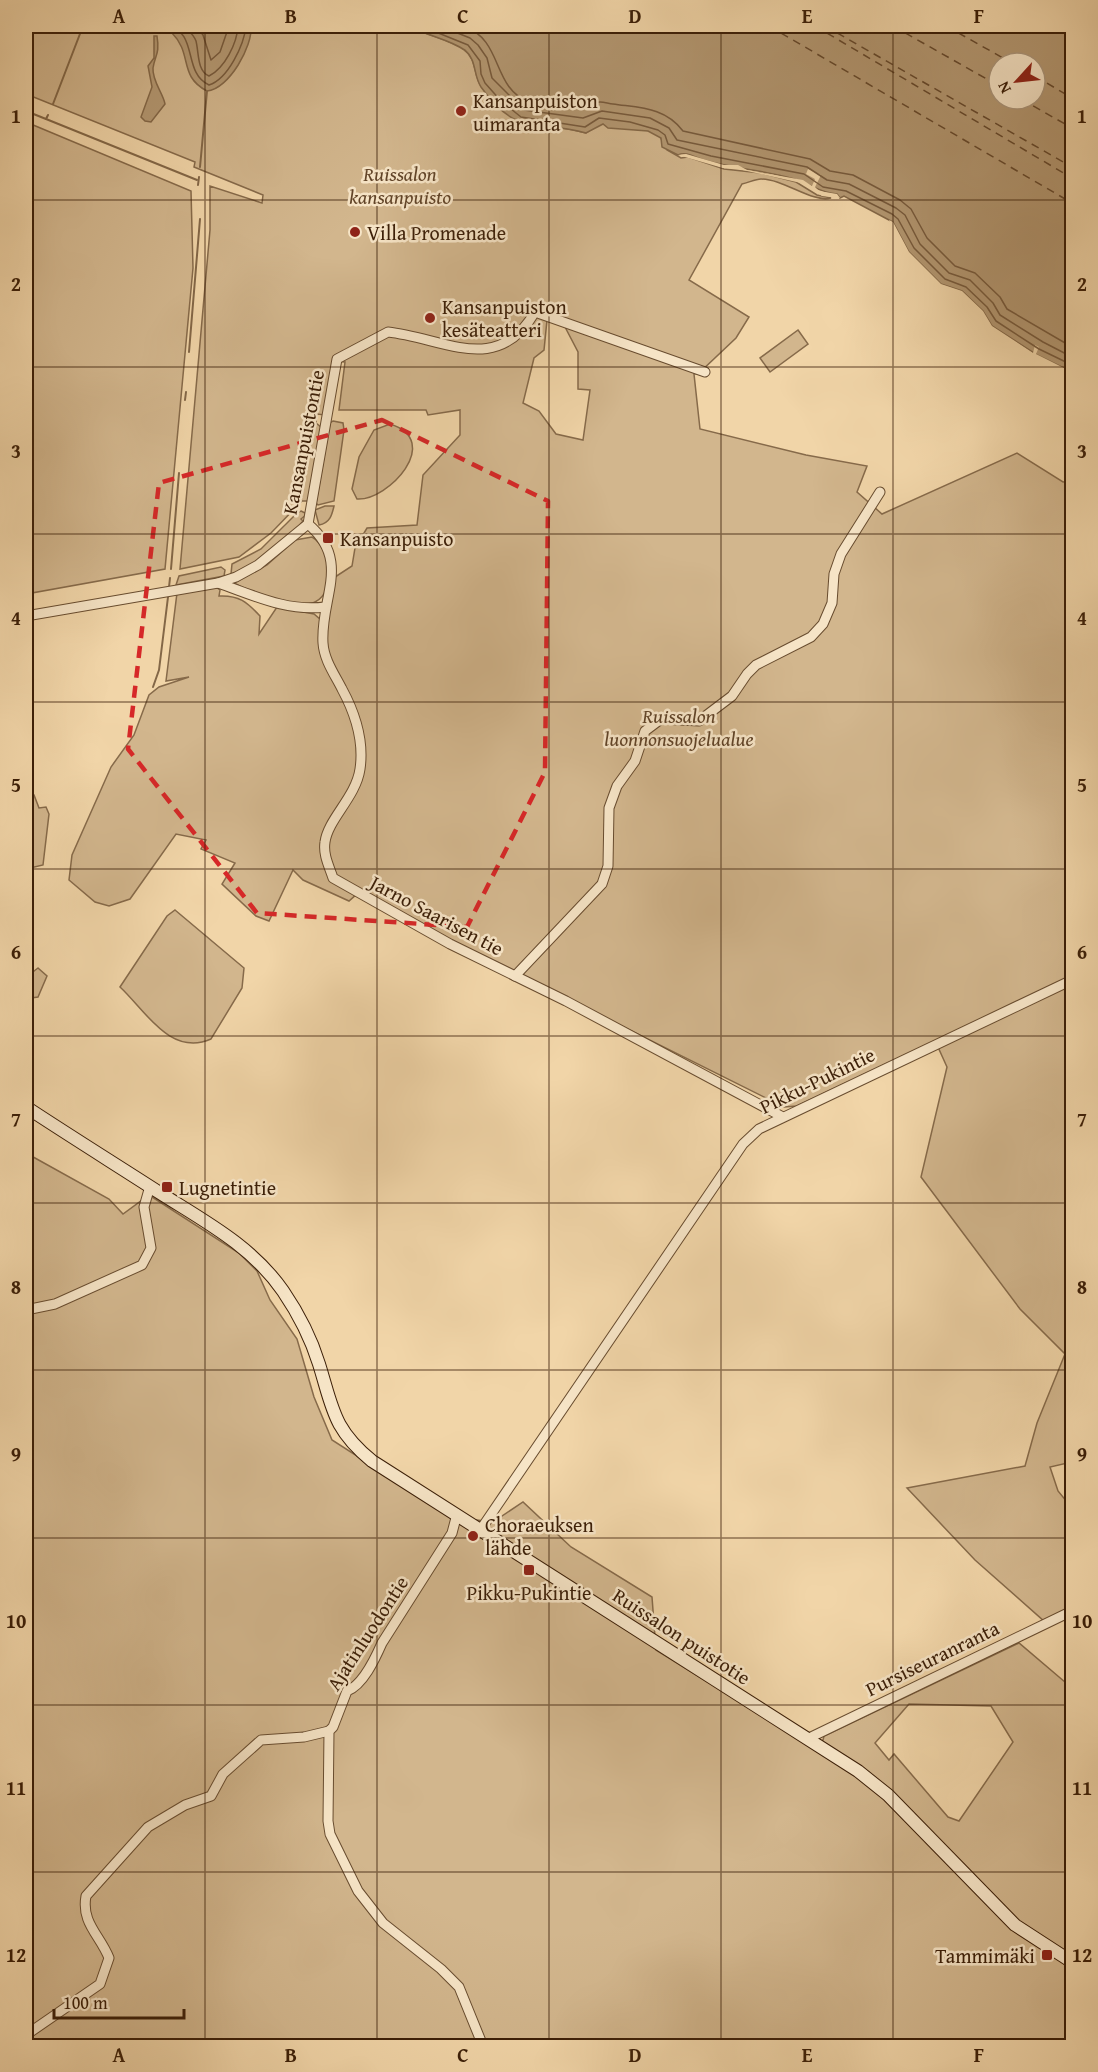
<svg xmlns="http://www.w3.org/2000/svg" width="1098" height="2072" viewBox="0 0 1098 2072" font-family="'Gentium Book Plus',serif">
<rect width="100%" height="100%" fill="#f1d5a8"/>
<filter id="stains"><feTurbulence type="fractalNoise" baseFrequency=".00333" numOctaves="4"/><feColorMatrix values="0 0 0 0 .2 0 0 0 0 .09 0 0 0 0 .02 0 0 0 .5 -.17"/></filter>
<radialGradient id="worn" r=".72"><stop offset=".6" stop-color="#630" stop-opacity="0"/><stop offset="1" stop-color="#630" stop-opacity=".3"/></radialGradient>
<g fill="#d2b68d" stroke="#866a4a" stroke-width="1.5" fill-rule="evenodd">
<path d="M26 26H410C427 36 449 39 464 50 477 59 473 74 481 86 508 129 543 121 586 133L599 124 613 122 658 133 667 150 681 158 688 157 724 169 761 173 796 182 817 195 831 198C812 203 784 179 761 179 755 179 748 183 742 184L689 280 749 317 736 338 699 373 694 374 700 429 806 455 867 466 857 492 882 514 1017 453 1063 482 1072 481V976L797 1106 784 1107 357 894 349 901 303 880 293 870 269 921 256 916 222 884 235 863 201 849 206 840 176 834 130 899 109 906 95 902 69 880 72 855 111 767 134 735 149 695 159 687 189 677 166 681 177 593 216 587 220 590 219 596C239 595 247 602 260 616L259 634 277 607 314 614 327 625 335 577 352 566 355 548 367 528 417 525 423 475 460 435V410L428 415 426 410H339L345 362 334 361 325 415 317 414 316 423 322 428 310 501H302L271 533 239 557 180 569 210 230V186L262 203 263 195 194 167 195 162 26 94ZM547 320 565 327 578 352V389L590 390 583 440 556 434 539 411 523 403 534 358 544 350Z"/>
<polygon points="26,122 191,191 193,268 165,569 26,594"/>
<polygon points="798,330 808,344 770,372 760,358"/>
<polygon points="333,421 343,423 344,430 334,501 318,505 316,503 330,423"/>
<path d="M390 424C444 441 388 501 357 499L352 489 359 457 374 430Z"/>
<path d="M325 506H334C332 515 330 523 319 525L315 510Z"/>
<path d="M301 511 307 514 301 519 303 521C287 543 257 567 231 574L232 564 261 549 295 515Z"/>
<path d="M312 537C330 547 337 592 315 602 299 610 250 592 234 583L267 565 295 540Z"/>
<polygon points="221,567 225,570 224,576 176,585 179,576"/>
<polygon points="26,788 34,795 39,808 46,807 49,814 43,865 26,869"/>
<path d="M175 910 244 968 242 988 211 1039C170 1057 145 1010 120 987L167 916Z"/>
<path d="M38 968 47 976 38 997 31 998 26 993C25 981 28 975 38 968Z"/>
<polygon points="1072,984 1072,1462 1050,1467 1058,1491 1072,1508 1072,1608 1044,1621 975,1560 907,1488 1025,1466 1037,1423 1065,1354 1020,1309 921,1177 947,1067 938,1047"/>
<path d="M26 1153 109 1199 123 1214 149 1195 239 1253 257 1271 270 1300 297 1339 314 1397 332 1440 452 1517 493 1522 523 1502 571 1547 652 1597 656 1650 811 1746 823 1740 824 1736 1019 1643 1072 1688V2046H26ZM909 1704 991 1706 1013 1742 959 1821 948 1817 894 1754 889 1760 875 1743Z"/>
</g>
<g fill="#b39771" stroke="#836747" stroke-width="1.5" fill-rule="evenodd">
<path d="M159 26H251C253 46 229 89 207 91 178 76 193 54 172 33L163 31Z"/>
<path d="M410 26H1072V372L1037 355 992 326 983 311 962 291 941 284 909 252 893 222 889 220 844 196 840 198 837 194C820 193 811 184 794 179 765 170 734 169 704 160 695 158 687 151 678 155L662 147 661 138 648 131 608 128 603 124 586 133C537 119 517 138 481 87 473 75 477 60 465 50 449 39 427 36 410 26ZM999 63H1035V99H999Z"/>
<path d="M154 36H157C160 54 155 55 153 68 152 81 163 93 165 104L151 122 145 121 141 117 152 87 148 66 154 58Z"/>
</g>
<g fill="#f1d5a8">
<polygon points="686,154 724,165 738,165 747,170 803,180 812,186 815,179 806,174 808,169 821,175 815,187 819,191 837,194 840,198 822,196 801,183 738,169 723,168 678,155"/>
<polygon points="889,220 893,222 909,252 941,284 962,291 983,311 992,326 1033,353 1035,345 1039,347 1036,354 1072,372 1072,375 1037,358 990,328 963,294 943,289 936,284 899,243"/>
</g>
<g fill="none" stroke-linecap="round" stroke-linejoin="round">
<g stroke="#775a3c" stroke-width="1.5">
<path d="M167 26C199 31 182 73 209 85 228 79 244 45 246 26"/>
<path d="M184 26C188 30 194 35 196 41 199 53 197 71 209 76 225 68 237 43 238 26"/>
<polyline points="196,26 203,35 211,60 220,52 229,26"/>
<polyline points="421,26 468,45 480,61 481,74 485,83 501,101 521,117 585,127 599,118 630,122 658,130 665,135 668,144 711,156 804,174 823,187 846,191 892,214 898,219 914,248 945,279 966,287 987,307 996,321 1039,349 1072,365"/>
<polyline points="440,26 470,38 478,45 487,58 492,78 524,110 583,118 602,111 650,118 669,128 677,140 807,167 827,180 849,184 896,208 905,215 920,244 949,273 970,280 993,303 1000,315 1043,342 1072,357"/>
<path d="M464 26C504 41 491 87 529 102 535 104 578 109 583 108 589 106 593 102 600 102 605 102 609 104 613 104 640 108 665 107 683 131L810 159 830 171 853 175 900 200 911 209 927 238 955 266 975 273 1000 297 1007 309 1072 347"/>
</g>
<g stroke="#836747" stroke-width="2">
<polyline points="53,104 83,26"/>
<polyline points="26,111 46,119"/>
<polyline points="48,115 46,119 197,180"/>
<polyline points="200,167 207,91"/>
<polyline points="198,185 199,177"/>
<polyline points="189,352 200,219"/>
<polyline points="185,400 186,392"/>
<polyline points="171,569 179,473"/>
<polyline points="169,587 170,578"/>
<polyline points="153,687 159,670 168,597"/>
</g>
<g stroke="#65482c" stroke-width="1.5" stroke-dasharray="8 6" stroke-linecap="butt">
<polyline points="769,26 1072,203"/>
<polyline points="815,26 1072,178"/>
<polyline points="825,26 1072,167"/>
<polyline points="893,26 999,86"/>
<polyline points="946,26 1012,63"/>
<polyline points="1035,76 1072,98"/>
<polyline points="1021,99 1072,128"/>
</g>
<defs>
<g id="street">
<path d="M308 524C352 561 320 598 323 643 324 660 335 675 342 689 355 713 364 742 360 769 356 797 328 819 325 842 323 855 329 866 333 878L450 944 566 1001 781 1116"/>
<path d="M218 583C253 595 287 612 325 607"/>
<path d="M26 616 218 583 236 577 258 565 308 524 337 359 388 332C444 338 497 377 535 312L705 372"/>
<polyline points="515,976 602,884 608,866 609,808 617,786 635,761 645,731 661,719 699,721 732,696 747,674 756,665 811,637 823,624 832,603 834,574 841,554 880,492"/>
<polyline points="26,1310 55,1304 142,1265 151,1248 144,1207 150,1186"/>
<path d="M457 1514 452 1533 382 1643C375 1659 363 1685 347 1691L333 1727 329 1731 328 1821 330 1834 358 1891 383 1923 441 1969 459 1987 483 2046"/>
<polyline points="481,1529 743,1144 759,1129 1072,980"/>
<polyline points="807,1739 1072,1611"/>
<path d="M26 2035 100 1984 109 1958C100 1935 81 1923 86 1896L148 1827 185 1805 211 1796 223 1774 261 1740 304 1737 329 1731"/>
</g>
<path id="secondary" d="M26 1107C70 1136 115 1164 160 1193 204 1221 252 1246 283 1291 298 1313 311 1338 319 1364 333 1409 333 1429 372 1461L858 1771 888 1795 1015 1925 1072 1962"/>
</defs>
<use href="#street" stroke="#684c2f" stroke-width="11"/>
<use href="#secondary" stroke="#3b1e07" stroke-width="14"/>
<use href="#street" stroke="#f6e4c6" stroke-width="9"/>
<use href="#secondary" stroke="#f6e4c6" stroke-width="12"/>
</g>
<path fill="none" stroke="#d62828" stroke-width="4.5" stroke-dasharray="12 8" stroke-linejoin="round" d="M382 420 548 501 545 772 467 927 257 913 128 749 159 483Z"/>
<path fill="none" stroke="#3b1e07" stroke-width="1.5" stroke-opacity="0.55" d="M205 26V2046M377 26V2046M549 26V2046M721 26V2046M893 26V2046M26 200H1072M26 367H1072M26 534H1072M26 702H1072M26 869H1072M26 1036H1072M26 1203H1072M26 1370H1072M26 1538H1072M26 1705H1072M26 1872H1072"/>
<g fill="#8f2418" stroke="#f6e4c6" stroke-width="2">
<circle cx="461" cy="111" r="6"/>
<circle cx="355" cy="232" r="6"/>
<circle cx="430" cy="318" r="6"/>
<rect x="322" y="532" width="12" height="12" rx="3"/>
<rect x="161" y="1181" width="12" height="12" rx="3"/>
<circle cx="473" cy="1536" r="6"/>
<rect x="523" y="1564" width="12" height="12" rx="3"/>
<rect x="1041" y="1949" width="12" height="12" rx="3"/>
</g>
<g text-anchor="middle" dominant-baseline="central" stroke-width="5" stroke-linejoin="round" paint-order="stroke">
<g font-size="20" fill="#3b1e07" stroke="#f6e4c6" text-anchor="start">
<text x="473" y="100">Kansanpuiston<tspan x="473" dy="23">uimaranta</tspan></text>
<text x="367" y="232">Villa Promenade</text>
<text x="442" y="306">Kansanpuiston<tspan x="442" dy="23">kesäteatteri</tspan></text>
<text x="340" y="538">Kansanpuisto</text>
<text x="179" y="1187">Lugnetintie</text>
<text x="485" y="1524">Choraeuksen<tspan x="485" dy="23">lähde</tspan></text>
<text x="529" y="1592" text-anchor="middle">Pikku-Pukintie</text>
<text x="1035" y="1955" text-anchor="end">Tammimäki</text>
</g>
<g font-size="20" font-style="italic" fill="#614428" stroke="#f6e4c6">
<text x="400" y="173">Ruissalon<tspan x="400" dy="23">kansanpuisto</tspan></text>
<text x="679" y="715">Ruissalon<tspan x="679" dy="23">luonnonsuojelualue</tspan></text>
</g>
<g font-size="20" fill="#3b1e07" stroke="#f6e4c6">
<text transform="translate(303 442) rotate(-79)">Kansanpuistontie</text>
<text transform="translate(437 915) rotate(28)">Jarno Saarisen tie</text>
<text transform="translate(817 1080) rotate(-26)">Pikku-Pukintie</text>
<text transform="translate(367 1633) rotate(-57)">Ajatinluodontie</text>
<text transform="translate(682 1636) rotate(33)">Ruissalon puistotie</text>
<text transform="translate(932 1658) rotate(-26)">Pursiseuranranta</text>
</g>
</g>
<rect width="1098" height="2072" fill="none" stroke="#f1d5a8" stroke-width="66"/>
<g transform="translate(1017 81) rotate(243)"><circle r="28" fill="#f6e4c6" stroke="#ab957a" stroke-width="1.5"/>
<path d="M0-4.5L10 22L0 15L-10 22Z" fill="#8f2418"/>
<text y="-9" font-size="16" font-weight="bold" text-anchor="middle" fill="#3b1e07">N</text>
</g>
<path d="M54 2009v9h130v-9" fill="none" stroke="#3b1e07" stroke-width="3"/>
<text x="63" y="2009" font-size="18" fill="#3b1e07" stroke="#f6e4c6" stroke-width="4.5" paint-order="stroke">100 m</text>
<rect x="33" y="33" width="1032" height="2006" fill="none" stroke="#3b1e07" stroke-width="2"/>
<g font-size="20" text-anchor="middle" font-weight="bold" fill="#3b1e07">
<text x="119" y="23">A</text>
<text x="291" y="23">B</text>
<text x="463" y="23">C</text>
<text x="635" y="23">D</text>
<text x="807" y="23">E</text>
<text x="979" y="23">F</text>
<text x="16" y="123">1</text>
<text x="1082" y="123">1</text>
<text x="16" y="291">2</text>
<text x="1082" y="291">2</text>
<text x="16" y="458">3</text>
<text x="1082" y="458">3</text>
<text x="16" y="625">4</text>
<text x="1082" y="625">4</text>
<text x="16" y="792">5</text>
<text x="1082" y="792">5</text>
<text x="16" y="959">6</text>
<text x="1082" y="959">6</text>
<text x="16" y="1126">7</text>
<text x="1082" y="1126">7</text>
<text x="16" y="1294">8</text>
<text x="1082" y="1294">8</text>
<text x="16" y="1461">9</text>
<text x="1082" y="1461">9</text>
<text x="16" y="1628">10</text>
<text x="1082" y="1628">10</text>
<text x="16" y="1795">11</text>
<text x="1082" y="1795">11</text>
<text x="16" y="1962">12</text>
<text x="1082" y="1962">12</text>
<text x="119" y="2062">A</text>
<text x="291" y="2062">B</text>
<text x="463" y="2062">C</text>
<text x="635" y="2062">D</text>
<text x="807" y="2062">E</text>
<text x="979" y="2062">F</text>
</g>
<rect width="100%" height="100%" filter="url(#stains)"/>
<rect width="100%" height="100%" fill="url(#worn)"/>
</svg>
